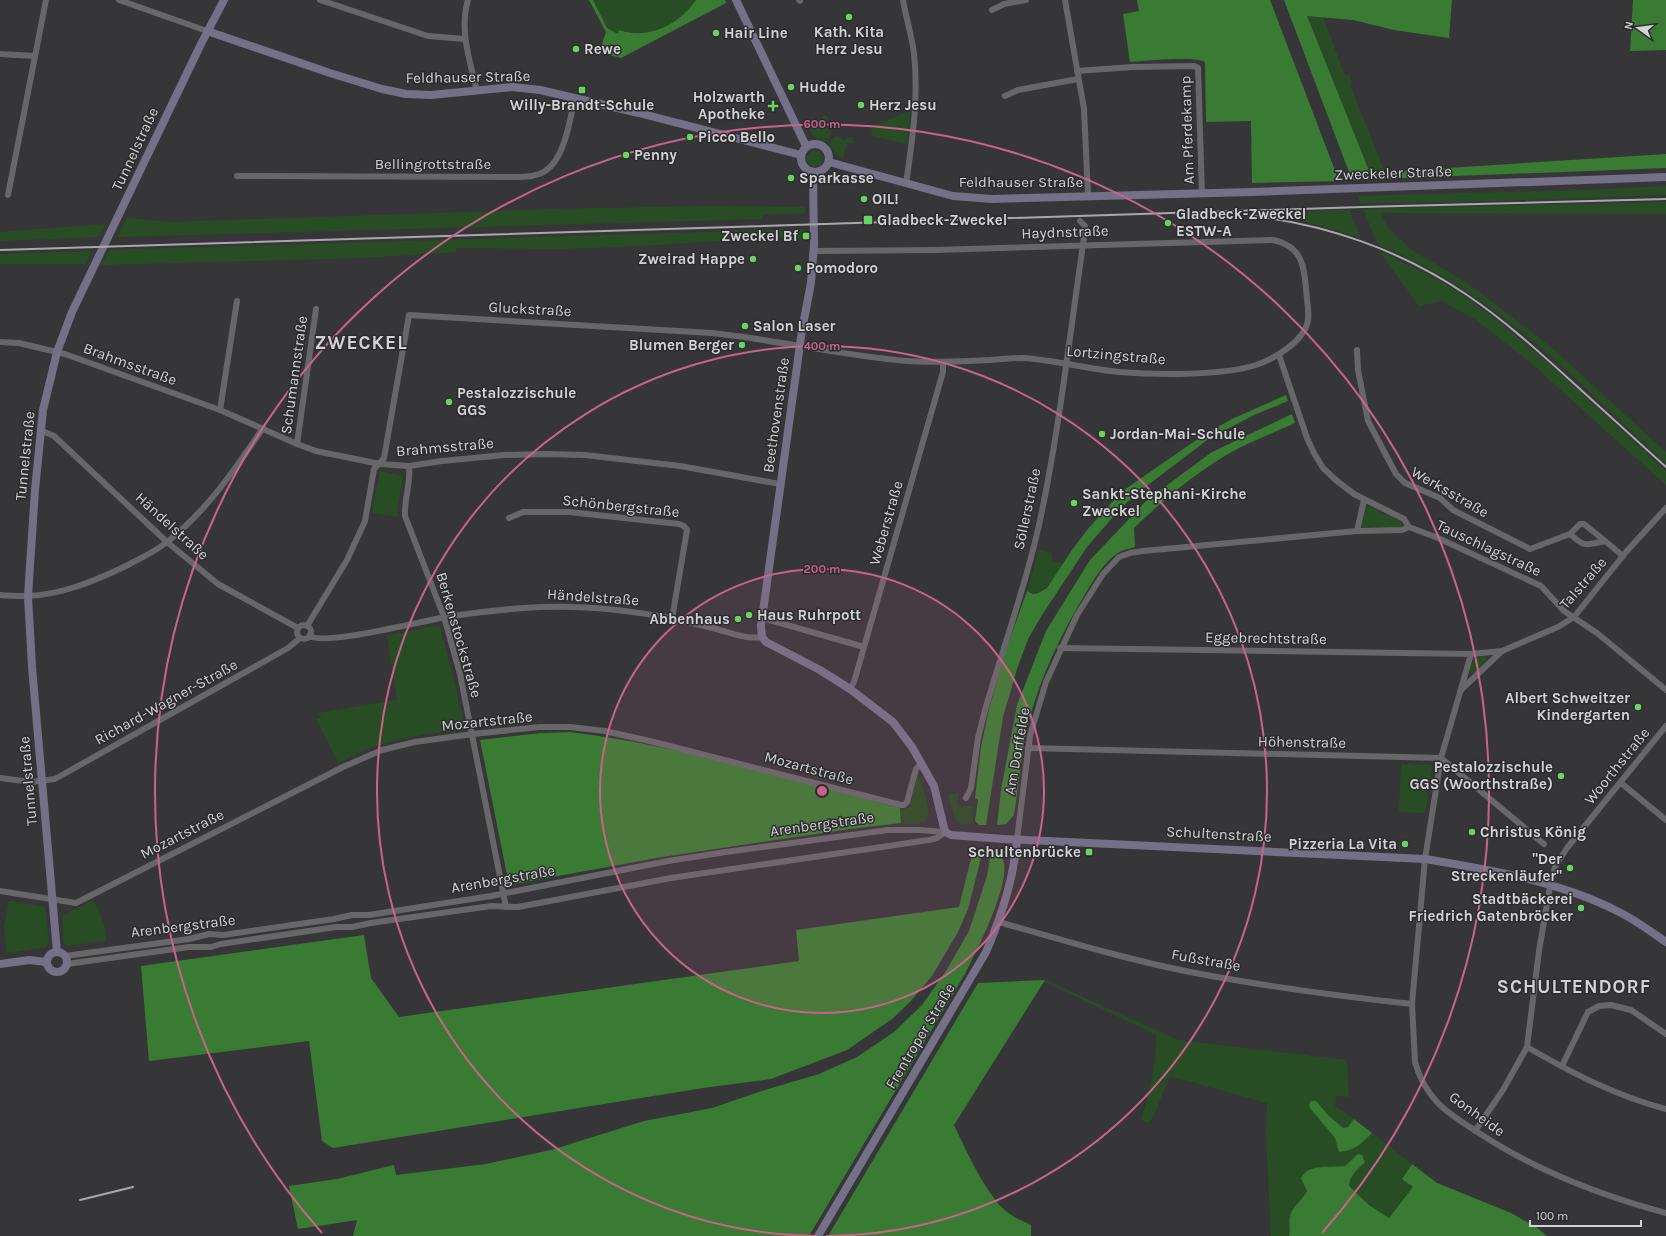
<svg xmlns="http://www.w3.org/2000/svg" width="1666" height="1236" viewBox="0 0 1666 1236" font-family="Karla,sans-serif">
<rect width="100%" height="100%" fill="#363639"/>
<g fill="#284d24">
<path d="M593 0H696C686 15 670 29 651 32 641 34 631 32 620 31L618 34 607 28Z"/>
<polygon points="1307,16 1323,17 1345,76 1349,74 1352,83 1350,85 1385,173 1370,173"/>
<polygon points="910,111 907,144 872,136 871,127"/>
<polygon points="826,115 828,120 826,127 832,133 825,141 813,136 807,124"/>
<polygon points="836,136 844,140 850,137 853,139 854,143 847,143 843,158 837,155 829,144"/>
<circle cx="815" cy="159" r="8"/>
<polygon points="1666,186 1666,195 1463,202 1360,203 1358,196 1585,190"/>
<path d="M1666 202V214L1380 213 1389 229 1409 248 1469 284 1552 348 1666 452V464C1578 382 1492 289 1378 245L1363 209Z"/>
<polygon points="704,206 805,207 805,213 763,215 763,219 117,237 127,218 171,222 553,209"/>
<polygon points="1349,210 1361,238 1300,220 1268,215 1268,212"/>
<polygon points="105,224 99,237 0,241 0,232"/>
<polygon points="805,229 805,241 781,237 640,246 560,249 457,248 456,252 362,258 101,265 109,250"/>
<polygon points="92,251 86,264 0,264 0,254"/>
<path d="M1379 251C1409 265 1440 279 1467 298 1538 349 1601 412 1666 471V485L1532 364 1476 320 1442 301 1419 306Z"/>
<polygon points="380,471 403,476 397,510 399,517 372,513"/>
<polygon points="1367,506 1401,522 1402,526 1399,528 1363,527 1361,524 1365,508"/>
<path d="M1039 550 1052 553V561L1063 564C1054 577 1046 598 1027 591Z"/>
<path d="M434 626 440 627 453 675 465 730C433 733 400 737 370 748 359 752 349 758 339 763L316 719 321 718 318 713 397 700 387 636Z"/>
<polygon points="1482,656 1486,657 1487,660 1474,673 1471,673 1470,669 1473,660"/>
<polygon points="1401,764 1430,765 1432,767 1425,813 1399,812"/>
<path d="M918 774C921 784 935 815 924 822 918 825 909 824 902 823L901 809H906L909 807Z"/>
<polygon points="959,792 957,804 959,806 974,807 972,824 962,824 955,819 949,796 950,794"/>
<polygon points="9,901 45,907 49,942 47,947 7,953 4,927"/>
<polygon points="91,901 95,903 104,924 106,941 66,946 64,944 62,916"/>
<path d="M1045 980 1178 1040 1347 1060 1349 1097 1336 1096 1335 1106 1354 1119 1348 1127 1343 1128 1328 1115 1316 1101 1335 1138 1339 1151C1354 1151 1362 1143 1372 1133L1412 1164 1402 1179 1413 1187 1390 1219 1369 1205 1349 1186C1350 1175 1358 1169 1365 1162L1358 1154 1345 1166C1327 1168 1317 1165 1302 1176L1307 1191C1303 1200 1292 1206 1290 1216 1288 1223 1291 1229 1289 1236H1271L1266 1136 1267 1103 1170 1076 1154 1115 1149 1123 1141 1120C1150 1092 1157 1064 1156 1035L1044 981Z"/>
</g>
<g fill="#397b33">
<path d="M589 0H593L607 28 618 34 619 30C648 40 679 25 696 0H725L726 3 621 58 599 52 606 32Z"/>
<path d="M1137 0H1270L1339 181 1252 183 1251 121 1206 122 1205 62C1195 56 1144 61 1130 62L1123 14 1139 11Z"/>
<polygon points="1284,0 1452,0 1449,38 1394,30 1353,20 1307,16 1370,173 1666,154 1666,168 1352,180"/>
<polygon points="1633,0 1666,0 1666,50 1630,51"/>
<polygon points="1286,395 1288,401 1254,415 1210,438 1136,494 1118,511 1087,547 1042,615 1028,639 1017,669 1003,717 986,825 979,825 975,821 978,800 975,798 981,747 989,709 1005,653 1027,591 1033,594 1038,593 1047,588 1072,550 1087,530 1121,492 1205,434 1232,419"/>
<path d="M1292 414 1295 423C1273 433 1249 442 1228 454 1193 475 1163 500 1134 528L1135 547C1128 549 1121 550 1115 555 1103 564 1095 578 1087 591 1062 632 1040 677 1028 724 1021 754 1019 785 1014 815L1006 824 997 825 1001 790 1017 705 1046 631 1090 560 1147 500 1212 452Z"/>
<path d="M570 732C682 746 791 780 900 808L901 823 850 829 662 857 509 885 480 740 541 733Z"/>
<polygon points="983,850 968,909 958,932 932,976 910,1002 892,1019 847,1050 771,1079 703,1088 333,1148 322,1141 309,1041 149,1061 141,966 364,935 371,978 399,1017 799,961 796,930 959,907 973,851"/>
<path d="M991 851C996 852 1001 856 1003 860 1012 882 976 952 965 974L809 1236H353L357 1220 298 1229 289 1186 337 1179 394 1165 396 1175 486 1164 551 1150 644 1121 712 1108 768 1089 819 1074 857 1057 894 1032 922 1005 946 971 969 931 987 876Z"/>
<path d="M1045 980 954 1125C966 1150 986 1195 1007 1212 1014 1218 1023 1221 1031 1225V1236H828L978 983Z"/>
<path d="M1311 1101H1316L1328 1115 1343 1128 1348 1127 1354 1119 1372 1133C1362 1143 1354 1151 1339 1152L1335 1138 1310 1108 1309 1105Z"/>
<path d="M1358 1154 1362 1155 1365 1162C1358 1169 1350 1175 1349 1186L1369 1205 1389 1218 1413 1187 1402 1179 1412 1164 1437 1183 1511 1213 1536 1227 1547 1236H1289C1291 1229 1288 1223 1290 1216 1292 1206 1303 1200 1307 1191L1301 1178C1308 1163 1331 1168 1345 1166Z"/>
</g>
<g fill="none" stroke-linecap="round" stroke-linejoin="round">
<g stroke="#67676a" stroke-width="6">
<polyline points="119,0 207,31"/>
<polyline points="320,0 428,36 465,39"/>
<path d="M468 0C459 30 470 62 477 91"/>
<polyline points="799,0 800,1"/>
<path d="M903 0C906 18 912 36 914 54 919 98 912 141 906 184"/>
<polyline points="1065,0 1084,109 1088,195"/>
<polyline points="992,10 1004,4 1026,0"/>
<polyline points="0,54 35,56"/>
<polyline points="1077,71 1132,67 1194,66 1198,68 1202,194"/>
<polyline points="1005,96 1018,90 1078,79"/>
<path d="M237 176 514 177C524 177 536 177 545 171 565 159 570 119 575 97"/>
<polyline points="8,195 46,0"/>
<polyline points="0,342 19,343 65,354 220,410 297,444 316,451 380,464 409,466 442,461 504,455 546,454 585,455 680,466 780,484"/>
<path d="M1357 350 1358 370 1368 421 1396 474 1405 483 1440 498 1453 510 1530 549 1570 534 1580 524H1584L1605 541C1586 545 1585 548 1570 534"/>
<polyline points="1279,355 1307,438 1314,453 1323,468 1337,481 1354,494 1404,519 1409,527 1438,538 1541,586 1564,611 1597,633 1666,690"/>
<polyline points="220,410 237,301"/>
<polyline points="40,430 54,436 167,542 218,584 298,628"/>
<polyline points="297,444 316,309"/>
<path d="M409 466C411 483 404 499 405 516L444 617 460 674 506 907"/>
<polyline points="509,518 523,512 569,512 679,524 684,526 687,530 672,619"/>
<polyline points="1357,531 1364,500"/>
<polyline points="1605,541 1623,556"/>
<path d="M0 595C9 596 18 596 27 596 62 595 97 580 128 565 141 558 156 551 167 542 206 512 236 468 263 428"/>
<polyline points="762,618 864,647"/>
<circle cx="304" cy="632" r="7"/>
<path d="M307 626 347 560 365 521 374 469 384 458 409 315 712 333C778 340 842 356 908 361 936 363 963 361 991 360 1001 359 1013 358 1023 358 1055 360 1087 369 1119 372 1156 375 1221 376 1256 365 1272 360 1299 344 1306 327 1310 319 1308 308 1307 299 1304 271 1306 247 1273 240L935 250 814 251"/>
<path d="M309 636C326 646 421 621 446 617 471 613 497 610 524 608 573 604 622 609 671 618 684 621 696 624 709 627 726 631 745 640 762 637"/>
<polyline points="1060,648 1471,654"/>
<path d="M1502 651 1471 654 1441 758 1425 859 1412 1004 1415 1062C1419 1077 1426 1090 1437 1102 1448 1114 1462 1122 1476 1131 1534 1170 1599 1195 1666 1213"/>
<polyline points="850,689 854,682 943,372 943,362"/>
<polyline points="1462,689 1502,651 1558,627 1574,617 1626,552 1666,508"/>
<polyline points="1028,748 1441,758 1544,844"/>
<polyline points="0,778 31,782 55,779 288,648 300,638"/>
<polyline points="1621,783 1666,820"/>
<path d="M966 798 971 788 978 738 984 714C1003 647 1028 580 1042 511 1060 423 1070 333 1083 245L1085 226 1080 221"/>
<polyline points="1017,839 1030,736 1046,682 1077,615 1103,574 1119,557 1130,553 1143,551 1357,531 1402,530 1409,527"/>
<polyline points="0,891 76,903 343,767 382,750 415,742 473,734 540,727 570,727 605,731 654,742 901,805 904,805 907,802 916,769 922,763"/>
<path d="M999 922C1062 940 1125 959 1190 972 1263 986 1338 996 1412 1004"/>
<polyline points="65,956 189,939 209,934 223,935 334,919 352,915 369,915 491,896 668,861 726,852 888,830 920,830 945,832"/>
<polyline points="67,964 189,947 211,947 221,944 336,927 352,927 371,923 491,906 518,907 671,878 929,840 937,838 945,832"/>
<path d="M1527 1047C1572 1073 1616 1096 1666 1109"/>
<polyline points="1562,1066 1588,1012 1599,1006 1611,1005 1631,1010 1666,1034"/>
<polyline points="1475,1131 1503,1090 1527,1047 1539,951 1550,886 1555,867 1567,848 1666,726"/>
</g>
<g stroke="#737087" stroke-width="8">
<polyline points="736,0 806,146"/>
<polyline points="207,31 330,73 382,89 406,94 431,95 512,87 540,90 639,113 801,155"/>
<circle cx="815" cy="158" r="14"/>
<polyline points="829,162 953,196 992,199 1252,192 1666,177"/>
<path d="M813 173 814 245 811 283 802 330 761 626 762 637 766 642 820 670 850 689 893 722 912 747 934 786 945 832 951 835 1004 839 1425 859C1490 870 1558 881 1617 911 1634 919 1650 931 1666 942"/>
<circle cx="57" cy="962" r="10"/>
<polyline points="57,952 32,667 28,596 35,490 43,410 57,352 72,312 201,44 224,0"/>
<polyline points="0,964 29,960 46,962"/>
<path d="M818 1236 986 952C1002 915 1014 879 1017 839"/>
</g>
<g stroke="#a9a9ab" stroke-width="2">
<path d="M1245 215C1324 223 1401 250 1467 295 1504 320 1537 350 1570 380 1602 409 1634 438 1666 467"/>
<polyline points="0,250 1362,207 1666,199"/>
<polyline points="80,1200 133,1187"/>
</g>
</g>
<circle cx="822" cy="791" r="222" fill="#c9638c" fill-opacity=".12"/>
<g fill="none" stroke="#c9638c" stroke-width="2">
<circle cx="822" cy="791" r="222"/>
<path d="M818 1236A445 445 0 1 1 826 1236"/>
<path d="M322 1233A667 667 0 1 1 1322 1233"/>
</g>
<g fill="#6cd362" stroke="#2c2c2e" stroke-width="1.5">
<circle cx="849" cy="17" r="4"/>
<circle cx="716" cy="33" r="4"/>
<circle cx="576" cy="49" r="4"/>
<circle cx="791" cy="87" r="4"/>
<rect x="578" y="86" width="8" height="8" rx="2"/>
<circle cx="861" cy="105" r="4"/>
<path d="M771 100h4v4h4v4h-4v4h-4v-4h-4v-4h4z"/>
<circle cx="690" cy="137" r="4"/>
<circle cx="626" cy="155" r="4"/>
<circle cx="791" cy="178" r="4"/>
<circle cx="864" cy="199" r="4"/>
<rect x="863" y="215" width="10" height="10" rx="2"/>
<circle cx="1168" cy="223" r="4"/>
<rect x="802" y="232" width="8" height="8" rx="2"/>
<circle cx="753" cy="259" r="4"/>
<circle cx="798" cy="268" r="4"/>
<circle cx="745" cy="326" r="4"/>
<circle cx="742" cy="345" r="4"/>
<circle cx="449" cy="402" r="4"/>
<circle cx="1102" cy="434" r="4"/>
<circle cx="1074" cy="503" r="4"/>
<circle cx="749" cy="615" r="4"/>
<circle cx="738" cy="619" r="4"/>
<circle cx="1638" cy="707" r="4"/>
<circle cx="1561" cy="776" r="4"/>
<circle cx="1472" cy="832" r="4"/>
<circle cx="1405" cy="844" r="4"/>
<rect x="1085" y="848" width="8" height="8" rx="2"/>
<circle cx="1570" cy="868" r="4"/>
<circle cx="1581" cy="908" r="4"/>
</g>
<g text-anchor="middle" dominant-baseline="central" stroke-width="3" stroke-linejoin="round" paint-order="stroke">
<g font-size="15" font-weight="bold" fill="#d3d3d5" stroke="#2c2c2e" text-anchor="start">
<text x="849" y="32" text-anchor="middle">Kath. Kita<tspan x="849" dy="17">Herz Jesu</tspan></text>
<text x="724" y="33">Hair Line</text>
<text x="584" y="49">Rewe</text>
<text x="799" y="87">Hudde</text>
<text x="765" y="97" text-anchor="end">Holzwarth<tspan x="765" dy="17">Apotheke</tspan></text>
<text x="582" y="105" text-anchor="middle">Willy-Brandt-Schule</text>
<text x="869" y="105">Herz Jesu</text>
<text x="698" y="137">Picco Bello</text>
<text x="634" y="155">Penny</text>
<text x="799" y="178">Sparkasse</text>
<text x="872" y="199">OIL!</text>
<text x="1176" y="214">Gladbeck-Zweckel<tspan x="1176" dy="17">ESTW-A</tspan></text>
<text x="877" y="220">Gladbeck-Zweckel</text>
<text x="798" y="236" text-anchor="end">Zweckel Bf</text>
<text x="745" y="259" text-anchor="end">Zweirad Happe</text>
<text x="806" y="268">Pomodoro</text>
<text x="753" y="326">Salon Laser</text>
<text x="734" y="345" text-anchor="end">Blumen Berger</text>
<text x="457" y="393">Pestalozzischule<tspan x="457" dy="17">GGS</tspan></text>
<text x="1110" y="434">Jordan-Mai-Schule</text>
<text x="1082" y="494">Sankt-Stephani-Kirche<tspan x="1082" dy="17">Zweckel</tspan></text>
<text x="757" y="615">Haus Ruhrpott</text>
<text x="730" y="619" text-anchor="end">Abbenhaus</text>
<text x="1630" y="698" text-anchor="end">Albert Schweitzer<tspan x="1630" dy="17">Kindergarten</tspan></text>
<text x="1553" y="767" text-anchor="end">Pestalozzischule<tspan x="1553" dy="17">GGS (Woorthstraße)</tspan></text>
<text x="1480" y="832">Christus König</text>
<text x="1397" y="844" text-anchor="end">Pizzeria La Vita</text>
<text x="1081" y="852" text-anchor="end">Schultenbrücke</text>
<text x="1562" y="859" text-anchor="end">"Der<tspan x="1562" dy="17">Streckenläufer"</tspan></text>
<text x="1573" y="899" text-anchor="end">Stadtbäckerei<tspan x="1573" dy="17">Friedrich Gatenbröcker</tspan></text>
</g>
<g font-size="15" fill="#d3d3d5" stroke="#2c2c2e">
<text transform="translate(468 77) rotate(-1)">Feldhauser Straße</text>
<text transform="translate(1187 130) rotate(-92)">Am Pferdekamp</text>
<text transform="translate(135 149) rotate(-65)">Tunnelstraße</text>
<text x="433" y="164">Bellingrottstraße</text>
<text transform="translate(1393 173) rotate(-2)">Zweckeler Straße</text>
<text x="1021" y="182">Feldhauser Straße</text>
<text transform="translate(1065 232) rotate(-2)">Haydnstraße</text>
<text transform="translate(530 309) rotate(3)">Gluckstraße</text>
<text transform="translate(1116 355) rotate(5)">Lortzingstraße</text>
<text transform="translate(130 364) rotate(20)">Brahmsstraße</text>
<text transform="translate(294 375) rotate(-82)">Schumannstraße</text>
<text transform="translate(776 415) rotate(-82)">Beethovenstraße</text>
<text transform="translate(445 447) rotate(-5)">Brahmsstraße</text>
<text transform="translate(25 456) rotate(-84)">Tunnelstraße</text>
<text transform="translate(1450 492) rotate(30)">Werksstraße</text>
<text transform="translate(621 506) rotate(6)">Schönbergstraße</text>
<text transform="translate(1027 509) rotate(-78)">Söllerstraße</text>
<text transform="translate(886 523) rotate(-74)">Weberstraße</text>
<text transform="translate(172 526) rotate(42)">Händelstraße</text>
<text transform="translate(1489 548) rotate(25)">Tauschlagstraße</text>
<text transform="translate(1583 583) rotate(-49)">Talstraße</text>
<text transform="translate(593 597) rotate(4)">Händelstraße</text>
<text transform="translate(459 635) rotate(74)">Berkenstockstraße</text>
<text transform="translate(1266 638) rotate(1)">Eggebrechtstraße</text>
<text transform="translate(166 702) rotate(-29)">Richard-Wagner-Straße</text>
<text transform="translate(487 721) rotate(-6)">Mozartstraße</text>
<text transform="translate(1302 742) rotate(1)">Höhenstraße</text>
<text transform="translate(1017 751) rotate(-80)">Am Dorffelde</text>
<text transform="translate(1617 766) rotate(-51)">Woorthstraße</text>
<text transform="translate(809 768) rotate(15)">Mozartstraße</text>
<text transform="translate(28 781) rotate(-95)">Tunnelstraße</text>
<text transform="translate(822 824) rotate(-8)">Arenbergstraße</text>
<text transform="translate(182 834) rotate(-27)">Mozartstraße</text>
<text transform="translate(1219 834) rotate(3)">Schultenstraße</text>
<text transform="translate(503 879) rotate(-10)">Arenbergstraße</text>
<text transform="translate(183 926) rotate(-7)">Arenbergstraße</text>
<text transform="translate(1206 960) rotate(10)">Fußstraße</text>
<text transform="translate(920 1036) rotate(-59)">Frentroper Straße</text>
<text transform="translate(1477 1114) rotate(36)">Gonheide</text>
</g>
<g font-size="19" font-weight="bold" letter-spacing="1" fill="#d3d3d5" stroke="#2c2c2e">
<text x="361" y="343">ZWECKEL</text>
<text x="1574" y="987">SCHULTENDORF</text>
</g>
</g>
<circle cx="822" cy="791" r="6" fill="#c9638c" stroke="#2c2c2e" stroke-width="2"/>
<g font-size="12" text-anchor="middle" font-weight="bold" fill="#c9638c" stroke="#2c2c2e" stroke-width="3" stroke-linejoin="round" paint-order="stroke">
<text x="822" y="128">600 m</text>
<text x="822" y="350">400 m</text>
<text x="822" y="573">200 m</text>
</g>
<g transform="translate(1638 28) rotate(284)" stroke="#2c2c2e" stroke-width="3" paint-order="stroke">
<path d="M0-3L7 15L0 10L-7 15Z" fill="#d3d3d5"/>
<text y="-6" font-size="11" font-weight="bold" text-anchor="middle" fill="#d3d3d5">N</text>
</g>
<path d="M1530 1220v6h111v-6" fill="none" stroke="#d3d3d5" stroke-width="2"/>
<text x="1536" y="1220" font-size="12" fill="#d3d3d5" stroke="#2c2c2e" stroke-width="3" paint-order="stroke">100 m</text>
</svg>
